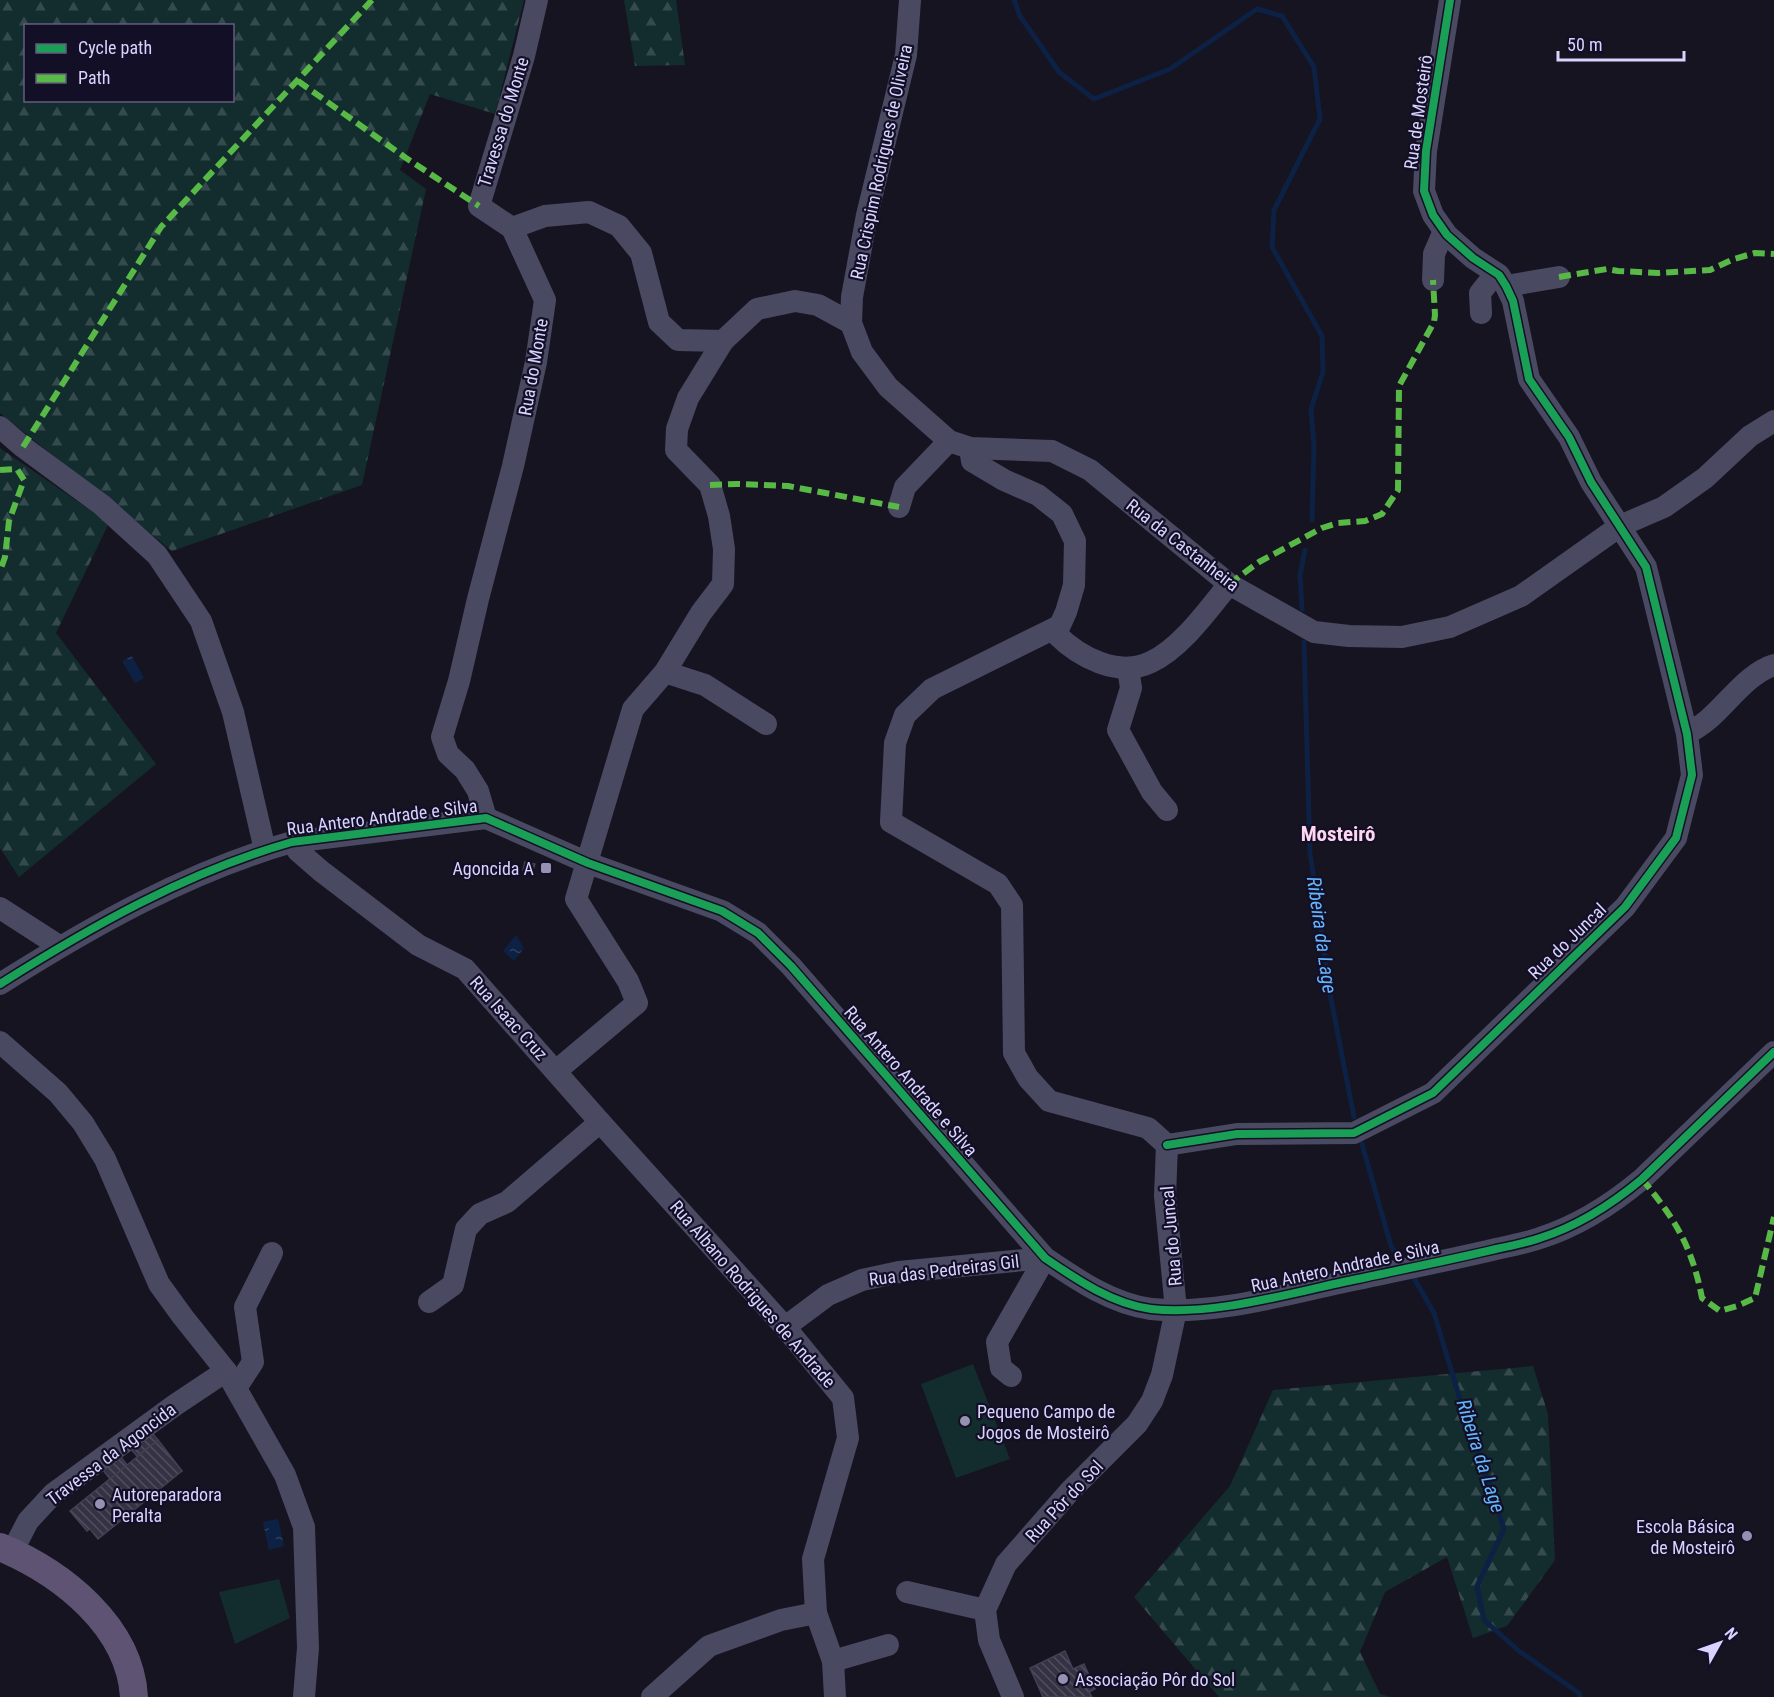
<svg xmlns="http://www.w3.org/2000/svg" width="1774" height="1697" viewBox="0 0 1774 1697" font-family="'Roboto Condensed',sans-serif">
<defs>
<pattern id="forest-firs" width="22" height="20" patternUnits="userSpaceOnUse" patternTransform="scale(1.5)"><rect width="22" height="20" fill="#132c2d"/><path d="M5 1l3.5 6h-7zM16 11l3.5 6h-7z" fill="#354a4c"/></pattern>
<pattern id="water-ripples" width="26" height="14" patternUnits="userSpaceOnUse" patternTransform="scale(1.5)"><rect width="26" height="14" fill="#0d2144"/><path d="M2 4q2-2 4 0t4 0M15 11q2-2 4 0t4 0" fill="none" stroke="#304060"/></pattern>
<pattern id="building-back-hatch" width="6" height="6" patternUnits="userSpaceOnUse" patternTransform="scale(1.5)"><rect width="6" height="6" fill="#343243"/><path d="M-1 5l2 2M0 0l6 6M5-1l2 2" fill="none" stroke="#514f5f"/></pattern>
</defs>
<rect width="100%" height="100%" fill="#161421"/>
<g fill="#132c2d">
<polygon points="973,1364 1010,1459 956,1478 921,1384"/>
<polygon points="279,1579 290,1618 235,1644 219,1592"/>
</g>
<g fill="url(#forest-firs)" fill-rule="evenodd">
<path d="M0 0H524L495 114 430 94 400 170 426 189 362 485 172 551 0 413ZM26 26H232V100H26Z"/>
<polygon points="624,0 676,0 685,65 635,66"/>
<polygon points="0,448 109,523 56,633 156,764 19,877 0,848"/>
<polygon points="1533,1366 1548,1414 1555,1560 1507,1626 1473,1638 1447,1557 1385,1592 1360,1652 1380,1694 1391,1697 1219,1697 1134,1597 1230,1486 1273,1390"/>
</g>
<g fill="url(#water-ripples)">
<polygon points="132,656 144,678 135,683 122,661"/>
<polygon points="516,935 524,948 514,961 503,951"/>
<polygon points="278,1519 284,1546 269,1550 263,1522"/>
</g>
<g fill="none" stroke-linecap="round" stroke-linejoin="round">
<g stroke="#0d2144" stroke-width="5">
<polyline points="1014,0 1020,16 1059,72 1094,99 1170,69 1257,9 1282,16 1314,67 1320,119 1274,210 1272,247 1322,336 1323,372 1311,409 1314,446 1312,520"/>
<polyline points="1302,609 1300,575 1305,550"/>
<polyline points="1304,642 1310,853 1331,999 1354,1117"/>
<polyline points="1362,1144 1391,1246 1402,1262"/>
<polyline points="1415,1280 1434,1313 1459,1396 1504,1529 1477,1586 1484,1620 1519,1651 1579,1693 1580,1697"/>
</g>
</g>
<g fill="url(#building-back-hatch)" stroke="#433f54" stroke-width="1.5">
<polygon points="525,862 535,864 532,873 523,870"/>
<polygon points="151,1432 158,1440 137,1456 130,1448"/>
<polygon points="158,1440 182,1471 98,1539 90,1529 87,1531 70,1511"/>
<polygon points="120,1456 127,1465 110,1479 102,1469"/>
<polygon points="1065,1651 1073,1669 1084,1664 1095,1689 1089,1692 1092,1697 1043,1697 1030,1668"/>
</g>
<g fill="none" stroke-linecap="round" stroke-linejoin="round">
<g stroke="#4a4962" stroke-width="22">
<polyline points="910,0 906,55 867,215 852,297 851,323 862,352 888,387 949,441 970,448 1052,451 1090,470 1229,584 1314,632 1349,636 1402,637 1450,627 1521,596 1620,526 1664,507 1705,478 1750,436 1774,421"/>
<polyline points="512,228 545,216 589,212 619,226 641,253 659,322 678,340 723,341 757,309 795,301 818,305 851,323"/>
<polyline points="512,228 479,206 524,56 537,0"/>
<polyline points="1433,280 1434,254 1444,231"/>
<polyline points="1506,286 1559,277"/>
<polyline points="1481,313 1480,293 1496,273"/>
<polyline points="0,427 23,447 102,505 157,555 201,621 233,712 265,850"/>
<path d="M970 448 972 461 1004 480 1038 495 1062 514 1075 541 1074 585 1066 612 1056 634C1079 657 1118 678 1151 662 1181 648 1208 610 1229 584"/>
<polyline points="899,507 905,487 949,441"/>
<polyline points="1059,626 932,689 905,715 895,743 891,822 998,884 1012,905 1014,1053 1028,1078 1049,1101 1148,1128 1167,1145"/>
<polyline points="1128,668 1131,688 1118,730 1152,792 1167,810"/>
<polyline points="665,672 705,685 766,724"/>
<path d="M1687 734C1695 729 1704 724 1711 717 1729 701 1750 672 1774 665"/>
<polyline points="486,818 478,791 465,770 448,754 442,737 459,681 478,599 513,466 536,362 545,300 512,228"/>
<polyline points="292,842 298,851 321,871 418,945 465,969 600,1122 785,1327 843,1398 848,1438 813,1559 816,1613 833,1661 835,1697"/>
<polyline points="0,908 59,946"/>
<path d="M0 984C92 926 187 872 292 842L486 818 588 863 722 911 758 933 791 966 1045 1258C1076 1279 1112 1304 1151 1309 1217 1316 1293 1292 1358 1279 1404 1269 1450 1260 1496 1249 1511 1246 1526 1243 1540 1238 1578 1226 1612 1204 1642 1179L1774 1052"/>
<polyline points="0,1042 58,1093 83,1123 105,1159 159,1284 183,1317 226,1371 285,1475 304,1527 308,1648 304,1697"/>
<polyline points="556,1071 637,1003 628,981 576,899 633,709 665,672 701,613 723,584 724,549 719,516 710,485 676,450 677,429 688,398 723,341"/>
<polyline points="1167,1145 1237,1134 1354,1133 1433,1093 1625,907 1676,838 1692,775 1687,734 1646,567 1591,482 1569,437 1529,379 1513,301 1506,286 1499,275 1473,258 1447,235 1433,215 1424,191 1426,151 1450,0"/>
<polyline points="429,1302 453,1285 466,1229 480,1214 507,1202 600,1122"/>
<polyline points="785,1327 828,1295 862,1280 899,1272 1045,1258"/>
<polyline points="1011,1376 1001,1368 997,1342 1045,1258"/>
<polyline points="236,1388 253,1362 245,1307 272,1253"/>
<polyline points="12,1552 28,1521 53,1494 175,1405 226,1371"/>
<polyline points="907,1592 985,1610"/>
<polyline points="833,1661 888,1645"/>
<polyline points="652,1697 709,1646 781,1620 816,1613"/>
<polyline points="1013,1697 989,1640 985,1610 1006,1564 1070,1491 1137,1424 1152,1401 1162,1375 1176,1310 1165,1196 1167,1145"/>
</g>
<path stroke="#5e5373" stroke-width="28" d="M0 1547C62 1573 130 1626 134 1697"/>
<g stroke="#58b947" stroke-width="6" stroke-dasharray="12 6" stroke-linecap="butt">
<polyline points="298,81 406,158 479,206"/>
<polyline points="1559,277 1607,269 1618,271 1658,273 1710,270 1734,259 1755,253 1774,254"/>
<polyline points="23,447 161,227 372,0"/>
<polyline points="0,470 17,469 24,480 9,521 5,557 0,571"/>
<polyline points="710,485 737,484 788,486 899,507"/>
<polyline points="1229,584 1259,562 1322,528 1338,523 1365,521 1382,514 1398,490 1399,386 1434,322 1435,315 1433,280"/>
<path d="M1642 1179C1675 1219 1692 1246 1702 1298L1720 1311 1737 1306 1755 1298 1774 1217"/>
</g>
<defs>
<g id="cycleway">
<path d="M0 984C92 926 187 872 292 842L486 818 588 863 722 911 758 933 791 966 1045 1258C1076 1279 1112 1304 1151 1309 1217 1316 1293 1292 1358 1279 1404 1269 1450 1260 1496 1249 1511 1246 1526 1243 1540 1238 1578 1226 1612 1204 1642 1179L1774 1052"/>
<polyline points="1167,1145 1237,1134 1354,1133 1433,1093 1625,907 1676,838 1692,775 1687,734 1646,567 1591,482 1569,437 1529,379 1513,301 1506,286 1499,275 1473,258 1447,235 1433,215 1424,191 1426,151 1450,0"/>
</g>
</defs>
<use href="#cycleway" stroke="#130f26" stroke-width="11"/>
<use href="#cycleway" stroke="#1a9f57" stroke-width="8"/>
</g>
<g fill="#9591b1" stroke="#130f26" stroke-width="2">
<rect x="540" y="862" width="12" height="12" rx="3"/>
<circle cx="965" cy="1421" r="6"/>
<circle cx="100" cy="1504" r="6"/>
<circle cx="1747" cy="1536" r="6"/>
<circle cx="1063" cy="1679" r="6"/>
</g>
<g text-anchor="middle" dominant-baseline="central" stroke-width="4.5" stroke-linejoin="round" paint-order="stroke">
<g font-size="18" fill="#d9d4ff" stroke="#130f26">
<text transform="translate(1418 112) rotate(-82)">Rua de Mosteirô</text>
<text transform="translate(503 122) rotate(-73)">Travessa do Monte</text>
<text transform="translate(881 162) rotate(-78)">Rua Crispim Rodrigues de Oliveira</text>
<text transform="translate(533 367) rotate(-80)">Rua do Monte</text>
<text transform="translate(1183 545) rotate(38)">Rua da Castanheira</text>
<text transform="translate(382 817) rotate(-7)">Rua Antero Andrade e Silva</text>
<text transform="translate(1567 941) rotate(-44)">Rua do Juncal</text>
<text transform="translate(509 1018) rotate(48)">Rua Isaac Cruz</text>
<text transform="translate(911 1081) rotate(49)">Rua Antero Andrade e Silva</text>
<text transform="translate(1171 1236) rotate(-95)">Rua do Juncal</text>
<text transform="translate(1345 1266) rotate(-12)">Rua Antero Andrade e Silva</text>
<text transform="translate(944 1270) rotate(-7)">Rua das Pedreiras Gil</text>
<text transform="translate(753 1294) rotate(49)">Rua Albano Rodrigues de Andrade</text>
<text transform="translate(111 1454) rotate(-37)">Travessa da Agoncida</text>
<text transform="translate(1064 1501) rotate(-47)">Rua Pôr do Sol</text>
</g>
<g font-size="18" fill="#d9d4ff" stroke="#130f26" text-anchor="start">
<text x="534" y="868" text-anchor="end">Agoncida A</text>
<text x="977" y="1411">Pequeno Campo de<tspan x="977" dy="21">Jogos de Mosteirô</tspan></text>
<text x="112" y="1494">Autoreparadora<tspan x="112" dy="21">Peralta</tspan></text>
<text x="1735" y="1526" text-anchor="end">Escola Básica<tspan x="1735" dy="21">de Mosteirô</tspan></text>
<text x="1075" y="1679">Associação Pôr do Sol</text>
</g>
<g font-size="20" font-style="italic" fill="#62b6ff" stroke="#130f26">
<text transform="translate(1322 935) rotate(82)">Ribeira da Lage</text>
<text transform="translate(1481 1456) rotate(72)">Ribeira da Lage</text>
</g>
<g font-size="21" font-weight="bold" fill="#ffd6f0" stroke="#130f26">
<text x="1338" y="834">Mosteirô</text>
</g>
</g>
<rect x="24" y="24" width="210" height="78" fill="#130f26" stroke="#625e7d" stroke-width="1.5"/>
<rect x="36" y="44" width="30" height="9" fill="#1a9f57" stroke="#625e7d" stroke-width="1.5"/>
<text x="78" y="54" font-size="18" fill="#d9d4ff">Cycle path</text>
<rect x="36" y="74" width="30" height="9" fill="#58b947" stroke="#625e7d" stroke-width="1.5"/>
<text x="78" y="84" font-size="18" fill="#d9d4ff">Path</text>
<g transform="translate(1720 1643) rotate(50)" stroke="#130f26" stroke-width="4.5" paint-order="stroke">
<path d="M0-4.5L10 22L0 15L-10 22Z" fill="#d9d4ff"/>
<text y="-9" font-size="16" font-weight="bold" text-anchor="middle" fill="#d9d4ff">N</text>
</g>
<path d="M1558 51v9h126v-9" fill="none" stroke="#d9d4ff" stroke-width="3"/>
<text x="1567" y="51" font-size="18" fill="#d9d4ff" stroke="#130f26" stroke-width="4.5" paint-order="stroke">50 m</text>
</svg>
